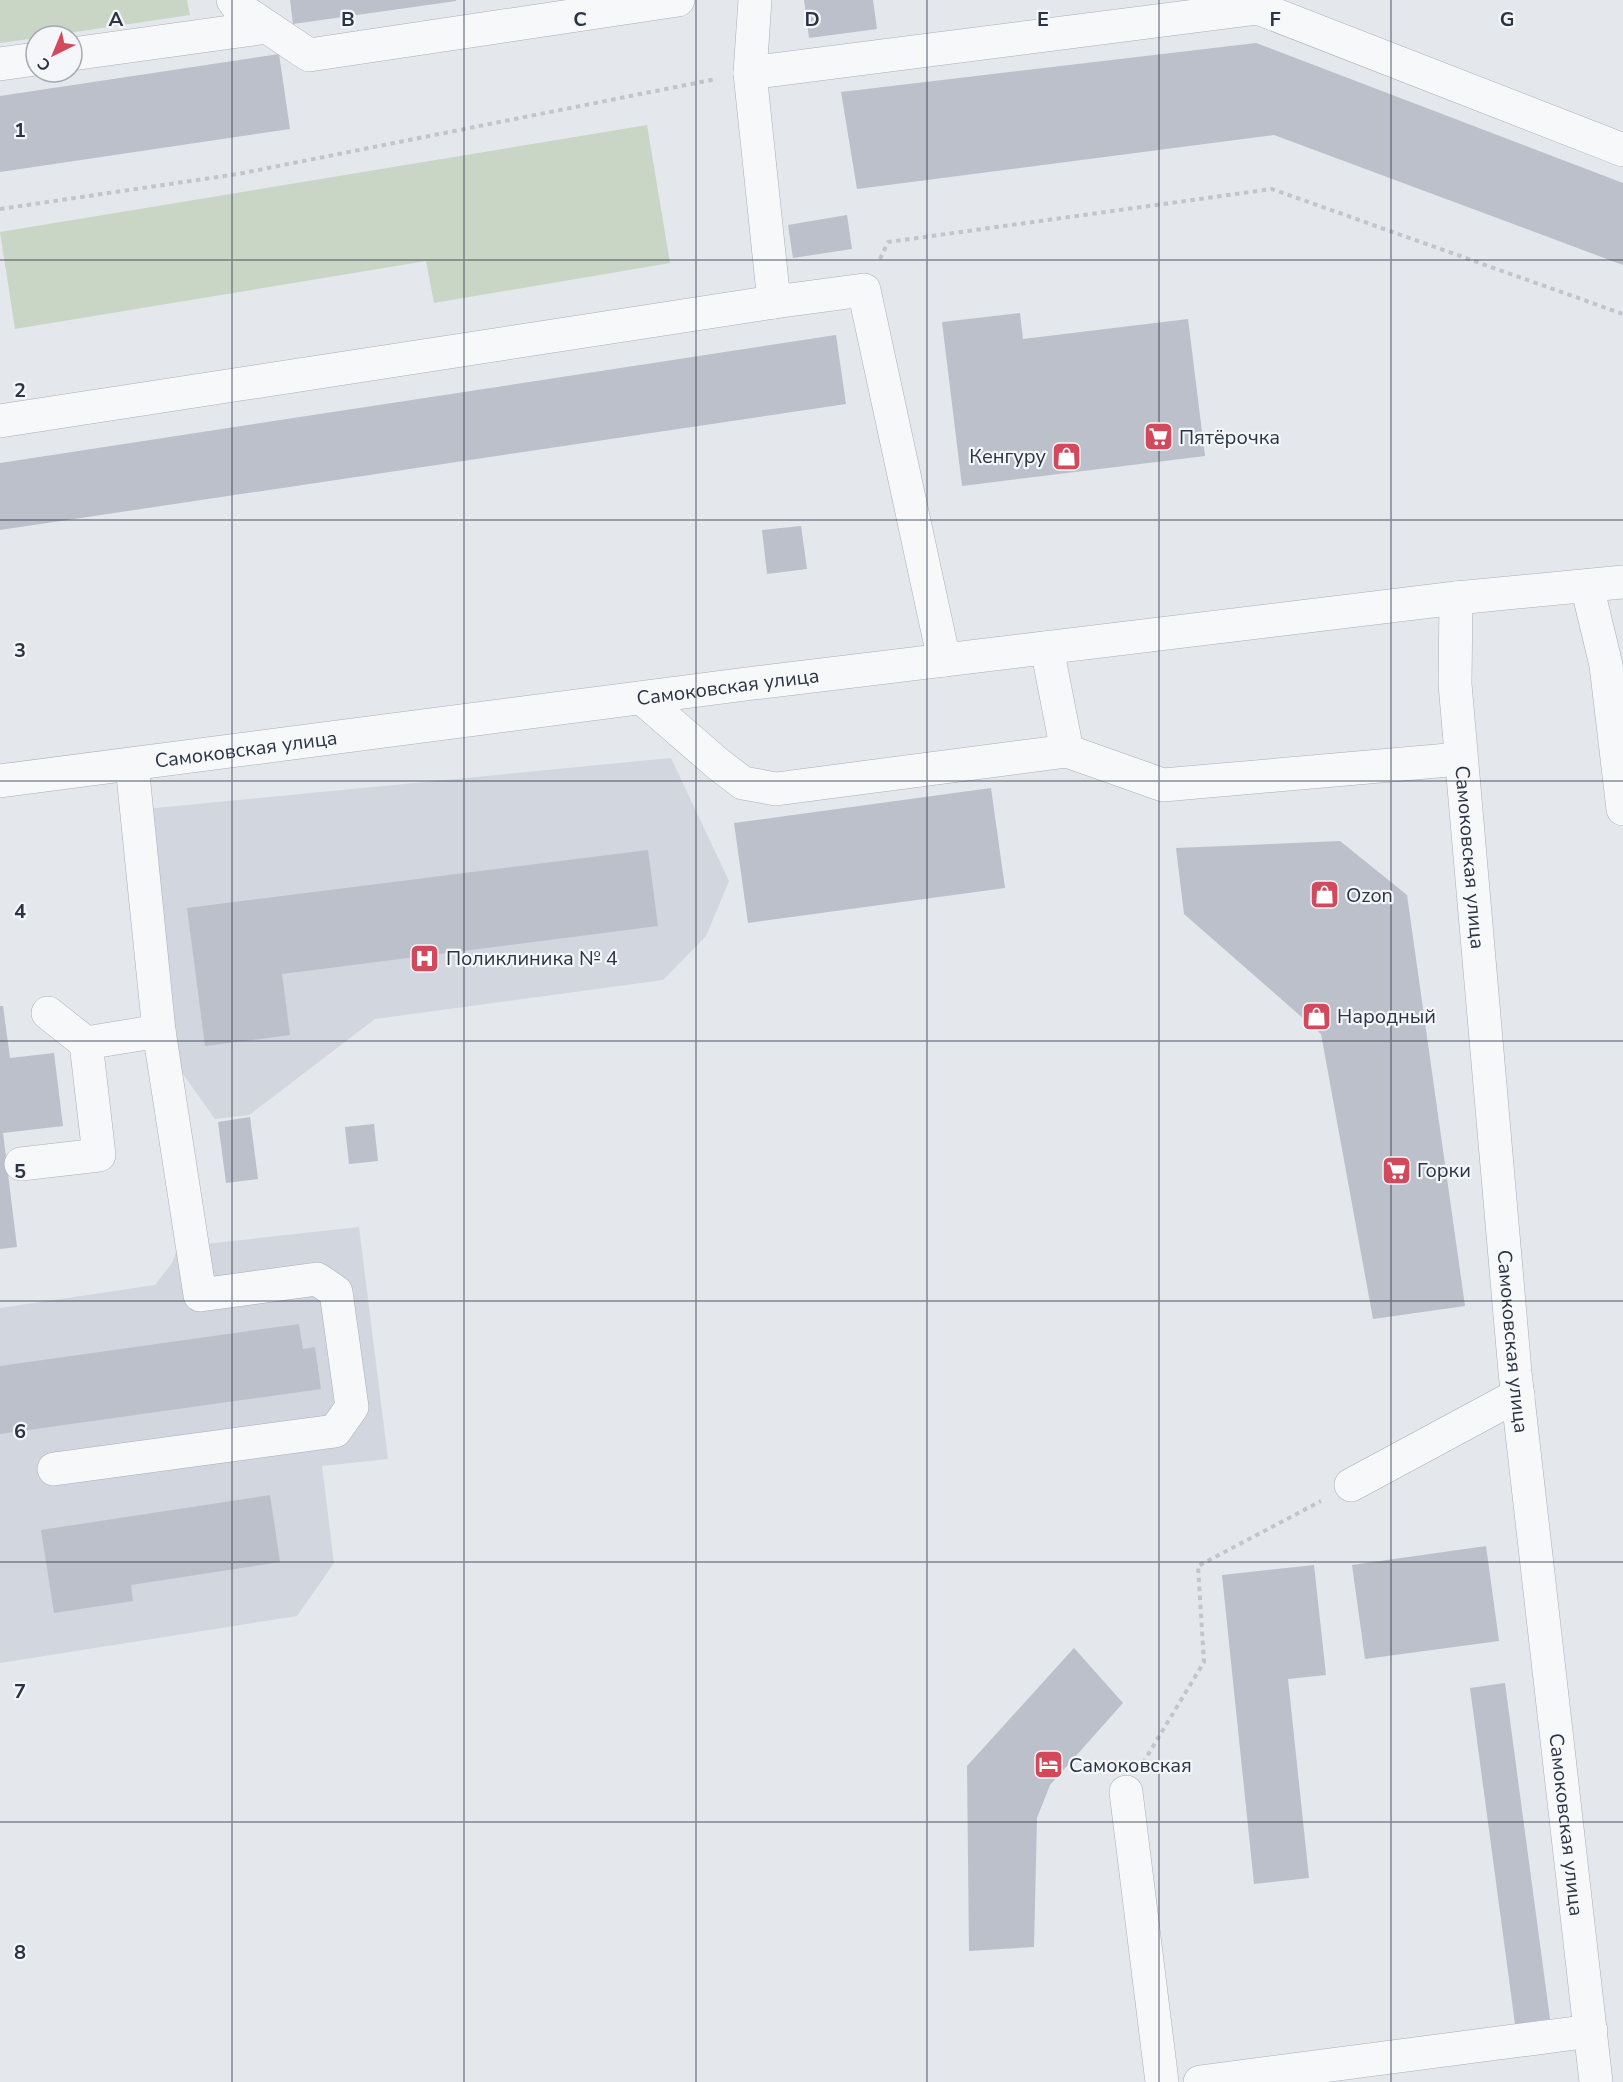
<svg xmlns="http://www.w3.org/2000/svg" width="1623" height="2082" viewBox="0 0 1623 2082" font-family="'Nunito Sans',sans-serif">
<rect width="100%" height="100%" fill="#e4e7ec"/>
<g fill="#d2d6de">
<polygon points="671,758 729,881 706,936 663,980 375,1019 249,1115 215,1119 178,1067 146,809"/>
<polygon points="359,1227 388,1459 322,1466 334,1563 297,1616 0,1663 0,1308 155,1285 172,1263 178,1247"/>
</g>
<g fill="#c9d6c5">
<polygon points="0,0 187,0 190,15 48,36 36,36 36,38 0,43"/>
<polygon points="647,125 670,263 434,303 426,261 15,329 0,232"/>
</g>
<g fill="#bbc0ca">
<polygon points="290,0 456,0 456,1 293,24"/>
<polygon points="804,0 873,0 877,29 809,38"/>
<polygon points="1256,43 1623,183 1623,265 1274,135 857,189 841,92"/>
<polygon points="279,54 290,129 0,172 0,96"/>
<polygon points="847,215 852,249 793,258 788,225"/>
<polygon points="1020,313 1023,339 1188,319 1205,456 962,486 942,322"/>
<polygon points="836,335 846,404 0,530 0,463"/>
<polygon points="801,526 807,569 767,574 762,530"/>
<polygon points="991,788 1005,888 748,923 734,823"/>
<polygon points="1340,841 1407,895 1465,1306 1373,1319 1321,1034 1184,914 1176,848"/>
<polygon points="648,850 658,926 282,974 290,1035 205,1046 187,908"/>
<polygon points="0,1006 3,1006 10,1058 54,1053 63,1126 3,1133 17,1247 0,1249"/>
<polygon points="250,1117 258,1179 226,1183 218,1122"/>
<polygon points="374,1124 378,1161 349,1164 345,1127"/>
<polygon points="299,1324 303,1349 315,1347 321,1389 0,1434 0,1366"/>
<polygon points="270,1495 280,1562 131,1585 133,1601 54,1613 41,1530"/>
<polygon points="1486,1546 1499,1641 1365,1659 1352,1565"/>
<polygon points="1314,1565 1326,1675 1288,1679 1309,1878 1254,1884 1222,1575"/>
<polygon points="1074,1648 1123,1703 1050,1785 1037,1818 1034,1947 969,1951 967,1766"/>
<polygon points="1505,1683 1550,2019 1515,2024 1470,1688"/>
</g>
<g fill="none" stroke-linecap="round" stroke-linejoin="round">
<defs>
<g id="minor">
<polyline points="233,0 239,8 309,55 678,0"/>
<polyline points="755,0 750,73 774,302 864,290 944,660"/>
<polyline points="72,54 267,27"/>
<polyline points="0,64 36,59"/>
<polyline points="750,73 1258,8 1623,150"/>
<polyline points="0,421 774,302"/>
<polyline points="1587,586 1606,665 1623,809"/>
<path id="s1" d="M1456 598 1455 684 1515 1372 1596 2082"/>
<polyline points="1047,648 1067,751"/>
<polyline points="642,698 718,764 743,783 776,789 1067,751 1163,785 1460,759"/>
<path id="s2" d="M0 781 754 683 1456 598 1623 582"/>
<polyline points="48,1013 86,1043 159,1031"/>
<polyline points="21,1164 99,1155 86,1043"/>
<polyline points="54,1469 335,1431 352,1407 336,1292 317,1279 200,1295 159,1031 132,765"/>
<polyline points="1351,1485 1518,1395"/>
<polyline points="1126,1792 1162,2082"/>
<polyline points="1200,2082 1591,2031"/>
</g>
</defs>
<use href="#minor" stroke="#a9aeb7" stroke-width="34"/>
<g stroke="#c2c5cb" stroke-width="4" stroke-dasharray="4.5 4.5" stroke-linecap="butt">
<polyline points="0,209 238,174 716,79"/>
<polyline points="880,259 888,242 1272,189 1623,314"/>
<polyline points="1143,1763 1204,1662 1198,1566 1321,1501"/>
</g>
<use href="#minor" stroke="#f7f8fa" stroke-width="33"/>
</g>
<path fill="none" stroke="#2b3445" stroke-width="1.5" stroke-opacity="0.55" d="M232 0V2082M464 0V2082M696 0V2082M927 0V2082M1159 0V2082M1391 0V2082M0 260H1623M0 520H1623M0 781H1623M0 1041H1623M0 1301H1623M0 1562H1623M0 1822H1623"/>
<defs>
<symbol id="supermarket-square" viewBox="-11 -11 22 22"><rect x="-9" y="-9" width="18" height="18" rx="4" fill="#d1495b" stroke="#f4f6f9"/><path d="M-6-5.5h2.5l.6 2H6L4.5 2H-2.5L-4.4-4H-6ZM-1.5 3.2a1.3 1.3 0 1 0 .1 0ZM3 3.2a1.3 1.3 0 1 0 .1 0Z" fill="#fff"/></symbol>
<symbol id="shop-square" viewBox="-11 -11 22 22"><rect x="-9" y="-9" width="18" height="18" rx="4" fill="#d1495b" stroke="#f4f6f9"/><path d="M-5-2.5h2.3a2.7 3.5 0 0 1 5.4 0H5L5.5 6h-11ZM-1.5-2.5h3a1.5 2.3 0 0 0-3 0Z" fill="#fff"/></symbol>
<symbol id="hospital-square" viewBox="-11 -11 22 22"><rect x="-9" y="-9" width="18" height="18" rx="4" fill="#d1495b" stroke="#f4f6f9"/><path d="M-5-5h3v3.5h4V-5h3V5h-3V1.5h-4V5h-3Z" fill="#fff"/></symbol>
<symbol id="hotel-square" viewBox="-11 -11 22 22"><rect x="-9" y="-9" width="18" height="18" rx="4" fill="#d1495b" stroke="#f4f6f9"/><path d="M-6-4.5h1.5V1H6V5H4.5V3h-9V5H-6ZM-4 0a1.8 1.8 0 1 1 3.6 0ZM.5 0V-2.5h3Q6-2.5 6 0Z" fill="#fff"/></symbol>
</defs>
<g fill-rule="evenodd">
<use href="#supermarket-square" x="1142" y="420" width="33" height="33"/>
<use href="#shop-square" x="1050" y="440" width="33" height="33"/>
<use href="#shop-square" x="1308" y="878" width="33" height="33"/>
<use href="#hospital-square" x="408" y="942" width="33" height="33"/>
<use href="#shop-square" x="1300" y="1000" width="33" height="33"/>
<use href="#supermarket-square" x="1380" y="1154" width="33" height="33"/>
<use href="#hotel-square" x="1032" y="1748" width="33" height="33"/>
</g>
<g text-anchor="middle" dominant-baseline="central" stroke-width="4.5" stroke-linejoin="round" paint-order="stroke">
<g font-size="20" fill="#2b3445" stroke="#f4f6f9" text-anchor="start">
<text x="1179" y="437">Пятёрочка</text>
<text x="1046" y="456" text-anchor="end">Кенгуру</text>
<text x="1346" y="895">Ozon</text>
<text x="446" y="958">Поликлиника № 4</text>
<text x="1337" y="1016">Народный</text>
<text x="1417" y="1170">Горки</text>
<text x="1069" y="1765">Самоковская</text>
</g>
<g font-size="20" fill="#2b3445" stroke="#f4f6f9">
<text stroke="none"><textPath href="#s2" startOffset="734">Самоковская улица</textPath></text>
<text stroke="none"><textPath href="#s2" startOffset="248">Самоковская улица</textPath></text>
<text stroke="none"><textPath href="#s1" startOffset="260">Самоковская улица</textPath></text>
<text stroke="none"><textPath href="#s1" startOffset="746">Самоковская улица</textPath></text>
<text stroke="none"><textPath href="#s1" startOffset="1232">Самоковская улица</textPath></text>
</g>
</g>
<g font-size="20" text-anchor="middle" font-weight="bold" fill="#2b3445" stroke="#f4f6f9" stroke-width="4.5" stroke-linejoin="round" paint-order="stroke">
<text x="116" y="26">A</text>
<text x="348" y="26">B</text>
<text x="580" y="26">C</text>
<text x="812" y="26">D</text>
<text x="1043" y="26">E</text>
<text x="1275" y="26">F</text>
<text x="1507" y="26">G</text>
<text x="20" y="137">1</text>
<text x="20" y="397">2</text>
<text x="20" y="657">3</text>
<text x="20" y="918">4</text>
<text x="20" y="1178">5</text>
<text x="20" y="1438">6</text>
<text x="20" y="1698">7</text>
<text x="20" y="1959">8</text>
</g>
<g transform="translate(54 54) rotate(223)"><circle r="28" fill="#f4f6f9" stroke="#a4a8b1" stroke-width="1.5"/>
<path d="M0-4.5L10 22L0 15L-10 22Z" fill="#d1495b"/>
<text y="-9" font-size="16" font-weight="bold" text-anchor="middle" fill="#2b3445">С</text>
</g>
</svg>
